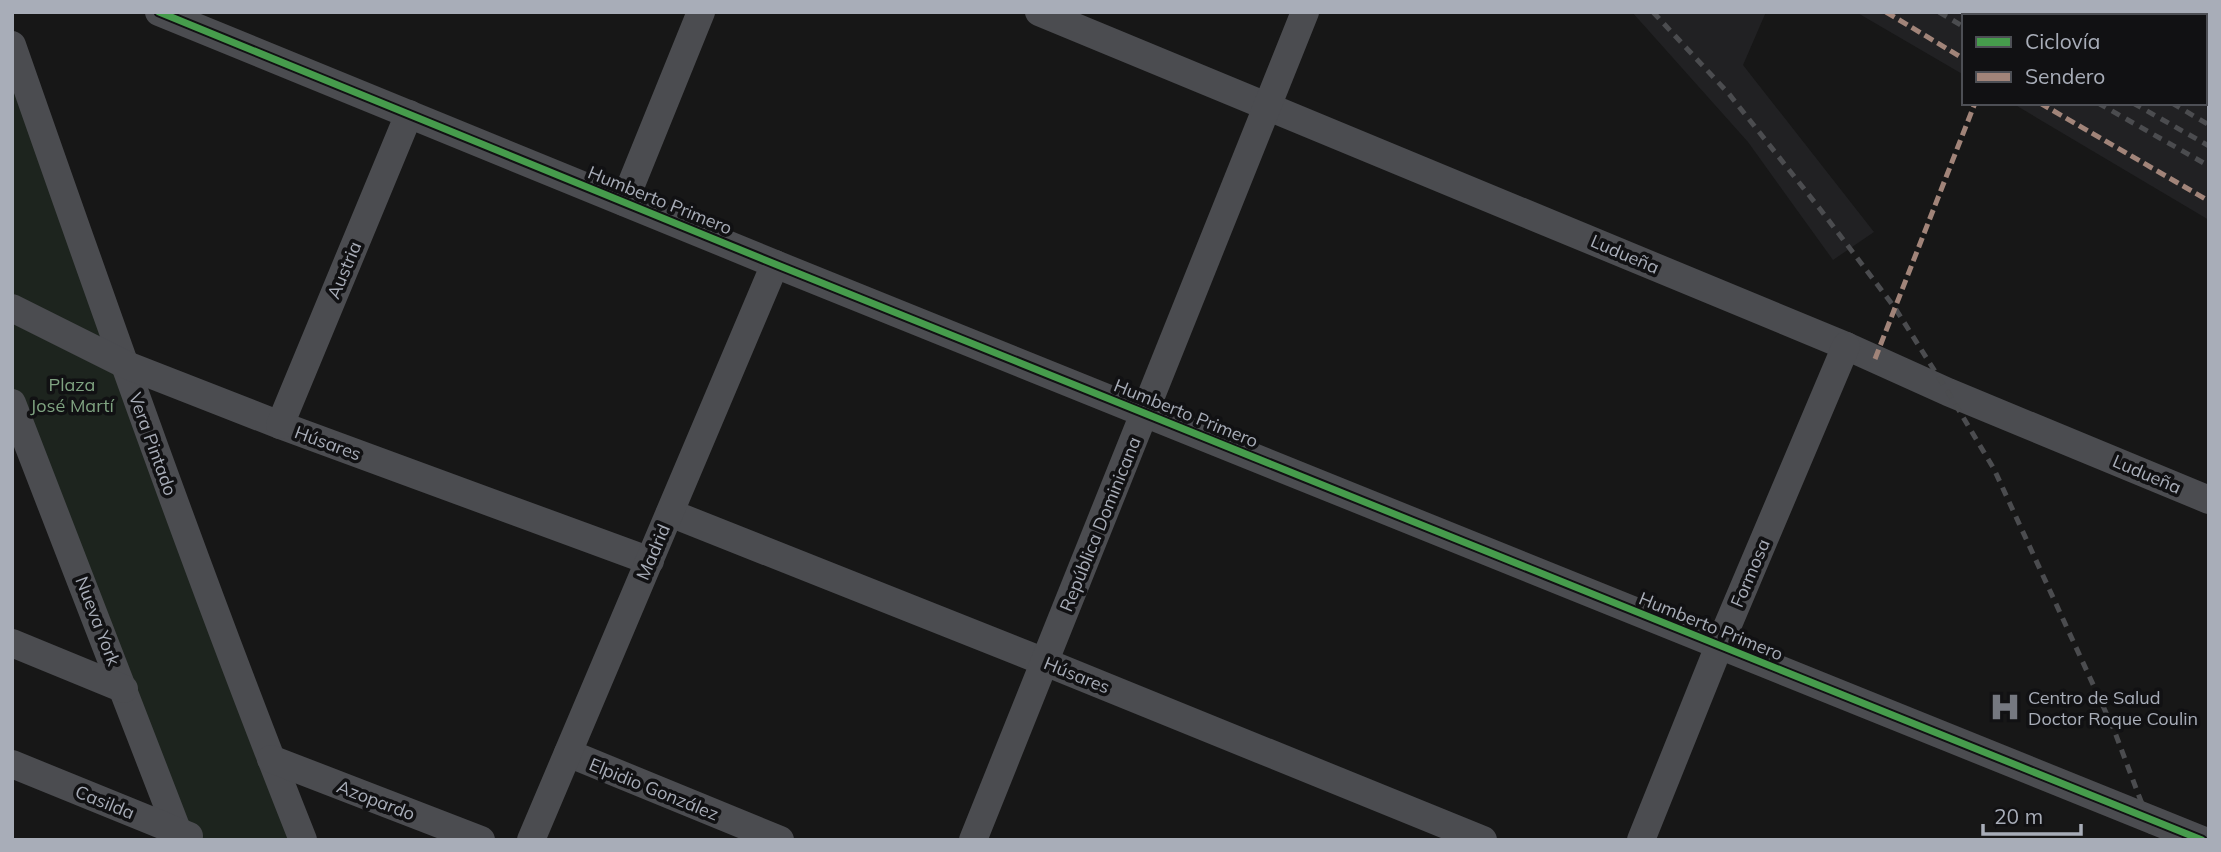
<svg xmlns="http://www.w3.org/2000/svg" width="2221" height="852" viewBox="0 0 2221 852" font-family="Mulish,sans-serif">
<rect width="100%" height="100%" fill="#171717"/>
<g fill="#212123">
<polygon points="1632,12 1766,12 1743,65 1874,232 1833,260 1748,142"/>
<polygon points="1856,12 2096,12 2101,16 1964,16 1964,75"/>
<polygon points="2205,82 2209,84 2209,220 2012,103 2205,103"/>
</g>
<g fill="#1d241e">
<polygon points="2096,12 2209,12 2209,84 2205,82 2205,16 2101,16"/>
<polygon points="12,45 303,840 181,840 12,403"/>
</g>
<g fill="none" stroke-linecap="round" stroke-linejoin="round">
<g stroke="#4b4c50" stroke-width="28">
<polyline points="159,12 775,264 2202,840"/>
<polyline points="1039,12 1846,346 1948,392 2209,500"/>
<path d="M12 45C105 311 199 578 303 840"/>
<polyline points="624,202 701,12"/>
<polyline points="12,308 124,364 280,425 650,561"/>
<polyline points="12,403 181,840"/>
<polyline points="280,425 409,114"/>
<polyline points="670,513 1045,662 1483,840"/>
<polyline points="12,643 124,689"/>
<polyline points="568,753 780,840"/>
<polyline points="271,759 481,840"/>
<polyline points="12,764 189,836"/>
<polyline points="531,840 775,264"/>
<polyline points="973,840 1305,12"/>
<polyline points="1641,840 1719,646 1846,346"/>
</g>
<g stroke="#4b4c4f" stroke-width="5" stroke-dasharray="9 7" stroke-linecap="butt">
<polyline points="1653,12 1729,94 1820,209 1895,308 1948,392 1994,469 2114,730 2147,817 2153,840"/>
<polyline points="1939,12 1964,27"/>
<polyline points="1975,12 1981,16"/>
<polyline points="2017,12 2023,16"/>
<polyline points="2098,103 2209,166"/>
<polyline points="2133,103 2209,146"/>
<polyline points="2172,103 2209,125"/>
</g>
<g stroke="#a18479" stroke-width="5" stroke-dasharray="10 5" stroke-linecap="butt">
<polyline points="1886,12 1964,59"/>
<polyline points="2010,16 2011,12"/>
<polyline points="2040,103 2209,201"/>
<polyline points="1875,359 1975,103"/>
</g>
<defs>
<polyline id="cycleway" points="159,12 775,264 2202,840"/>
</defs>
<use href="#cycleway" stroke="#111113" stroke-width="11"/>
<use href="#cycleway" stroke="#469c4c" stroke-width="7"/>
</g>
<defs>
<symbol id="hospital-bare" viewBox="-9 -9 18 18"><path d="M-5-5h3v3.5h4V-5h3V5h-3V1.5h-4V5h-3Z" fill="#757880" stroke="#111113" stroke-width="2.5" paint-order="stroke"/></symbol>
</defs>
<g fill-rule="evenodd">
<use href="#hospital-bare" x="1983" y="685" width="44" height="44"/>
</g>
<g text-anchor="middle" dominant-baseline="central" stroke-width="7" stroke-linejoin="round" paint-order="stroke">
<g font-size="18" fill="#a8adb8" stroke="#111113">
<text transform="translate(660 200) rotate(22)">Humberto Primero</text>
<text transform="translate(1625 254) rotate(23)">Ludueña</text>
<text transform="translate(344 270) rotate(-67)">Austria</text>
<text transform="translate(1186 413) rotate(22)">Humberto Primero</text>
<text transform="translate(328 443) rotate(20)">Húsares</text>
<text transform="translate(153 444) rotate(70)">Vera Pintado</text>
<text transform="translate(2147 474) rotate(23)">Ludueña</text>
<text transform="translate(1100 524) rotate(-68)">República Dominicana</text>
<text transform="translate(653 552) rotate(-67)">Madrid</text>
<text transform="translate(1750 573) rotate(-67)">Formosa</text>
<text transform="translate(98 621) rotate(69)">Nueva York</text>
<text transform="translate(1711 626) rotate(22)">Humberto Primero</text>
<text transform="translate(1077 675) rotate(22)">Húsares</text>
<text transform="translate(654 789) rotate(22)">Elpidio González</text>
<text transform="translate(376 800) rotate(21)">Azopardo</text>
<text transform="translate(105 802) rotate(22)">Casilda</text>
</g>
<g font-size="18" fill="#7fa381" stroke="#111113">
<text x="72" y="384">Plaza<tspan x="72" dy="21">José Martí</tspan></text>
</g>
<g font-size="18" fill="#a8adb8" stroke="#111113" text-anchor="start">
<text x="2028" y="697">Centro de Salud<tspan x="2028" dy="21">Doctor Roque Coulin</tspan></text>
</g>
</g>
<rect width="2221" height="852" fill="none" stroke="#a8adb8" stroke-width="28"/>
<rect x="1962" y="14" width="245" height="91" fill="#111113" stroke="#4d4f55" stroke-width="2"/>
<rect x="1976" y="37" width="35" height="10" fill="#469c4c" stroke="#4d4f55" stroke-width="2"/>
<text x="2025" y="49" font-size="21" fill="#a8adb8">Ciclovía</text>
<rect x="1976" y="72" width="35" height="10" fill="#a18479" stroke="#4d4f55" stroke-width="2"/>
<text x="2025" y="84" font-size="21" fill="#a8adb8">Sendero</text>
<path d="M1983 824v10h98v-10" fill="none" stroke="#a8adb8" stroke-width="3.5"/>
<text x="1994" y="824" font-size="21" fill="#a8adb8" stroke="#111113" stroke-width="5" paint-order="stroke">20 m</text>
</svg>
